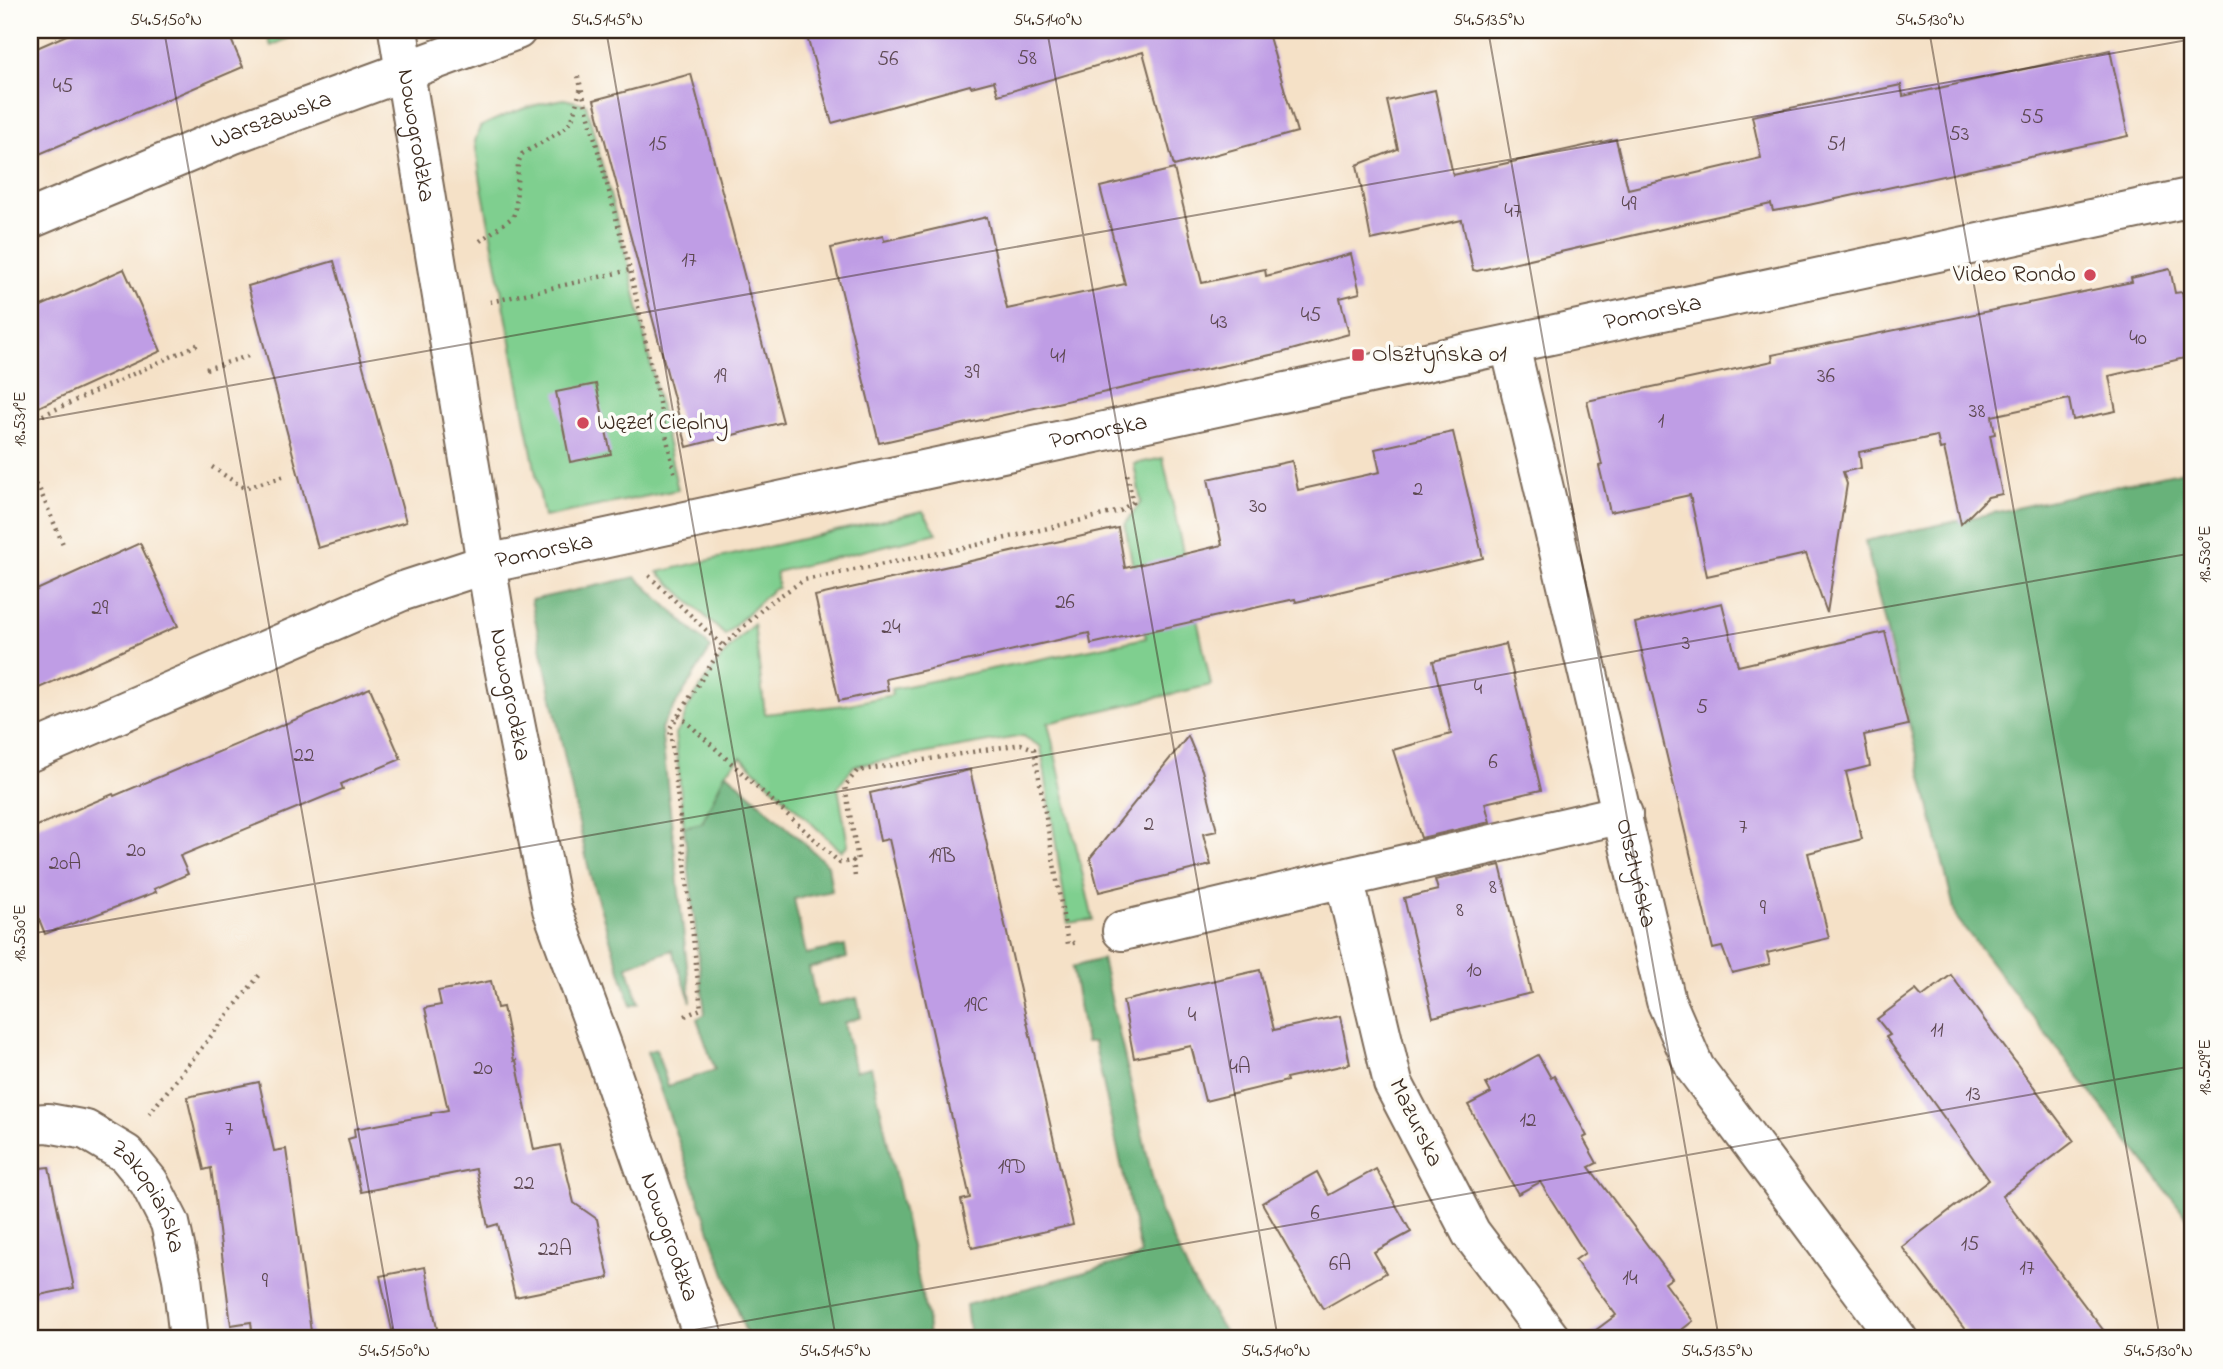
<svg xmlns="http://www.w3.org/2000/svg" width="2223" height="1369" viewBox="0 0 2223 1369" font-family="'Indie Flower',sans-serif">
<rect width="100%" height="100%" fill="#fdfcf7"/>
<filter id="ink" filterUnits="userSpaceOnUse"><feTurbulence type="fractalNoise" baseFrequency=".0143" numOctaves="2"/><feDisplacementMap in="SourceGraphic" scale="14" xChannelSelector="R" yChannelSelector="G"/><feConvolveMatrix kernelMatrix="1 2 1 2 8 2 1 2 1" color-interpolation-filters="sRGB"/></filter>
<filter id="wash" filterUnits="userSpaceOnUse"><feTurbulence type="fractalNoise" baseFrequency=".00686" numOctaves="4" result="noise"/><feDisplacementMap in="SourceGraphic" scale="28" xChannelSelector="R" yChannelSelector="G"/><feGaussianBlur stdDeviation="1.57" result="paint"/><feColorMatrix in="noise" values="0 0 0 0 0 0 0 0 0 0 0 0 0 0 0 0 0 1.4 0 .05"/><feComposite in="paint" operator="in"/></filter>
<g filter="url(#wash)">
<rect width="100%" height="100%" fill="#f5e1c7"/>
<g fill="#7fcf8f" stroke="#5d7c56" stroke-width="2">
<polygon points="265,30 307,30 271,46"/>
<path d="M564 99 586 104 630 270 678 490 544 517 481 182 475 141 480 127C507 113 533 104 564 99Z"/>
<path d="M1163 458 1211 685 1048 723 1093 920 1068 923 1041 747 1023 736 854 766 838 787 848 845 841 851 741 757 726 772 702 823 684 827 675 734C684 726 683 716 689 706 707 675 727 647 754 624L765 714 845 705 892 695 891 689 1146 638 1125 524 1141 502 1134 464Z"/>
<polygon points="923,511 937,533 776,572 778,588 773,589 725,635 658,572"/>
</g>
<g fill="#67b27a" stroke="#516e4c" stroke-width="2">
<polygon points="2193,469 2193,1225 1956,917 1865,541"/>
<polygon points="636,577 711,648 661,728 691,1002 672,950 627,966 639,1003 631,1006 590,875 531,600"/>
<polygon points="726,772 828,865 832,891 794,899 806,954 845,946 847,958 809,968 817,1006 857,998 861,1017 844,1023 855,1071 871,1067 927,1318 929,1339 748,1339 647,1052 656,1049 668,1086 715,1070 697,1019 705,1014 684,827 702,823"/>
<polygon points="1102,959 1160,1211 1192,1280 1229,1339 970,1339 966,1305 1136,1258 1141,1254 1094,1042 1086,1042 1072,967"/>
</g>
<g id="blocks">
<g fill="#bf9de5">
<polygon points="78,30 227,30 243,67 30,158 30,51"/>
<polygon points="805,30 1267,30 1297,132 1174,166 1143,52 998,95 994,81 971,87 970,85 832,123"/>
<polygon points="2110,50 2128,136 1804,206 1773,211 1771,204 1477,271 1473,270 1462,220 1371,240 1357,165 1398,149 1387,101 1435,90 1453,175 1616,139 1628,189 1761,158 1752,116 1901,85 1903,96"/>
<polygon points="691,74 783,422 687,447 594,100"/>
<polygon points="1174,169 1202,283 1265,269 1266,276 1351,254 1360,293 1340,298 1349,334 1284,352 879,443 831,248 883,236 884,241 987,217 1007,309 1125,284 1100,187"/>
<polygon points="334,261 406,522 318,548 248,286"/>
<polygon points="124,269 161,351 30,411 30,311"/>
<polygon points="2170,269 2175,293 2182,292 2193,339 2193,356 2109,376 2116,411 2073,420 2069,399 1992,416 1995,434 1990,435 2002,494 1988,497 1961,524 1944,448 1940,449 1937,436 1859,452 1861,468 1843,472 1847,484 1827,613 1806,554 1707,576 1690,495 1610,512 1599,466 1602,465 1587,401 1773,361 1772,355 2132,282 2131,278"/>
<polygon points="596,384 611,454 570,462 556,392"/>
<polygon points="1453,432 1483,558 1296,602 1295,599 1091,644 1089,633 886,679 888,690 839,701 815,596 1118,528 1125,568 1222,545 1208,479 1292,461 1298,490 1380,472 1375,449"/>
<polygon points="140,543 178,626 30,692 30,593"/>
<polygon points="1722,603 1738,666 1885,632 1908,725 1864,735 1870,766 1846,772 1862,839 1808,853 1829,938 1767,953 1770,964 1732,973 1722,947 1713,949 1635,623"/>
<polygon points="1506,644 1541,790 1485,803 1490,822 1421,838 1393,750 1451,734 1433,661"/>
<polygon points="370,688 401,759 341,784 343,789 180,856 188,874 154,889 156,892 45,934 30,897 30,829 113,794 114,796"/>
<polygon points="1188,736 1202,770 1217,831 1203,834 1211,865 1099,892 1090,858"/>
<polygon points="970,770 1073,1225 972,1248 961,1200 970,1198 889,839 880,841 870,793"/>
<polygon points="1500,865 1531,993 1433,1017 1404,898 1438,890 1435,880"/>
<polygon points="1260,970 1274,1030 1340,1016 1350,1064 1286,1078 1287,1081 1205,1101 1191,1046 1134,1058 1123,1001"/>
<polygon points="1951,975 2074,1141 2002,1196 2110,1339 1972,1339 1902,1247 1989,1180 1886,1037 1890,1035 1877,1019 1916,990 1922,997"/>
<polygon points="491,981 497,1008 503,1007 514,1061 516,1060 534,1150 560,1145 574,1203 597,1219 609,1278 515,1297 498,1224 488,1227 476,1169 361,1192 348,1139 355,1137 354,1129 431,1115 431,1113 448,1110 425,1008 441,1005 438,991"/>
<polygon points="1538,1055 1551,1078 1554,1076 1587,1136 1583,1138 1597,1163 1589,1167 1672,1278 1665,1283 1693,1321 1670,1339 1584,1339 1616,1315 1575,1260 1585,1253 1540,1182 1518,1194 1468,1105 1491,1093 1486,1084"/>
<polygon points="259,1082 274,1151 286,1149 312,1339 253,1339 251,1322 231,1325 211,1168 204,1170 187,1097"/>
<polygon points="49,1167 74,1288 30,1297 30,1169"/>
<polygon points="1376,1169 1411,1232 1374,1252 1386,1273 1323,1309 1262,1203 1317,1172 1329,1195"/>
<polygon points="425,1267 439,1339 394,1339 380,1276"/>
</g>
</g>
</g>
<g filter="url(#ink)">
<use href="#blocks" fill-opacity="0" stroke="#7c6a59" stroke-width="2"/>
<g fill="none" stroke-linecap="round" stroke-linejoin="round">
<defs>
<g id="minor">
<path id="s1" d="M398 30 499 642 552 909 602 1045 704 1339"/>
<path id="s2" d="M30 219 231 135 517 30"/>
<path id="s3" d="M1510 346 1666 1001 1695 1068 1898 1339"/>
<path id="s4" d="M30 752 400 592 486 564 2193 197"/>
<polyline points="1122,931 1344,878"/>
<path id="s5" d="M30 1124 48 1123 86 1130 126 1154 149 1182 170 1223 182 1278 189 1339"/>
<polyline points="1551,1339 1471,1233 1393,1083 1344,878 1623,814"/>
</g>
</defs>
<use href="#minor" stroke="#7c6a59" stroke-width="42"/>
<g stroke="#7c6a59" stroke-width="4.5" stroke-dasharray="2 5" stroke-linecap="butt">
<polyline points="578,76 630,270 675,476"/>
<polyline points="480,241 513,217 516,208 518,163 522,154 563,130 572,120 581,87"/>
<polyline points="490,302 630,270"/>
<polyline points="206,369 248,356"/>
<polyline points="30,421 199,344"/>
<polyline points="212,467 244,488 285,476"/>
<polyline points="30,480 39,488 63,544"/>
<polyline points="649,576 723,646"/>
<polyline points="679,715 840,863 858,860 845,786 857,771 1021,744 1034,749 1068,944 1078,942"/>
<polyline points="853,860 855,877"/>
<polyline points="685,1016 701,1009 670,728 723,646 769,603 804,580 964,548 1120,511 1133,502 1127,474"/>
<polyline points="149,1114 262,972"/>
</g>
<use href="#minor" stroke="#fff" stroke-width="38"/>
</g>
</g>
<path fill="none" stroke="#3b2a1e" stroke-width="2" stroke-opacity="0.45" d="M164 30 395 1339M606 30 836 1339M1047 30 1278 1339M1488 30 1719 1339M1929 30 2160 1339M30 421 2193 39M30 934 2193 553M643 1339 2193 1066"/>
<g fill="#d1495b" stroke="#fdfcf7" stroke-width="2.5">
<circle cx="2090" cy="275" r="7"/>
<rect x="1351" y="348" width="14" height="14" rx="3.5"/>
<circle cx="583" cy="423" r="7"/>
</g>
<g text-anchor="middle" dominant-baseline="central" stroke-width="7" stroke-linejoin="round" paint-order="stroke">
<g font-size="21" fill="#5c4750">
<text x="1027" y="59">58</text>
<text x="888" y="60">56</text>
<text x="63" y="87">45</text>
<text x="2032" y="118">55</text>
<text x="1959" y="135">53</text>
<text x="658" y="145">15</text>
<text x="1836" y="145">51</text>
<text x="1629" y="205">49</text>
<text x="1513" y="212">47</text>
<text x="689" y="261">17</text>
<text x="1311" y="316">45</text>
<text x="1219" y="323">43</text>
<text x="2138" y="339">40</text>
<text x="1058" y="357">41</text>
<text x="972" y="373">39</text>
<text x="720" y="377">19</text>
<text x="1826" y="377">36</text>
<text x="1977" y="412">38</text>
<text x="1661" y="422">1</text>
<text x="1418" y="490">2</text>
<text x="1258" y="507">30</text>
<text x="1065" y="603">26</text>
<text x="100" y="609">29</text>
<text x="891" y="628">24</text>
<text x="1686" y="644">3</text>
<text x="1478" y="689">4</text>
<text x="1702" y="708">5</text>
<text x="304" y="756">22</text>
<text x="1493" y="763">6</text>
<text x="1149" y="825">2</text>
<text x="1743" y="828">7</text>
<text x="136" y="851">20</text>
<text x="942" y="857">19B</text>
<text x="65" y="864">20A</text>
<text x="1493" y="888">8</text>
<text x="1763" y="909">9</text>
<text x="1460" y="911">8</text>
<text x="1474" y="971">10</text>
<text x="976" y="1006">19C</text>
<text x="1192" y="1016">4</text>
<text x="1937" y="1031">11</text>
<text x="1240" y="1068">4A</text>
<text x="483" y="1069">20</text>
<text x="1973" y="1095">13</text>
<text x="1528" y="1121">12</text>
<text x="229" y="1130">7</text>
<text x="1012" y="1168">19D</text>
<text x="524" y="1184">22</text>
<text x="1315" y="1214">6</text>
<text x="1970" y="1245">15</text>
<text x="555" y="1250">22A</text>
<text x="1340" y="1265">6A</text>
<text x="2027" y="1269">17</text>
<text x="1630" y="1279">14</text>
<text x="265" y="1282">9</text>
</g>
<g font-size="24" fill="#3b2a1e" stroke="#fdfcf7">
<text stroke="none"><textPath href="#s2" startOffset="261">Warszawska</textPath></text>
<text stroke="none"><textPath href="#s1" startOffset="107">Nowogrodzka</textPath></text>
<text stroke="none"><textPath href="#s4" startOffset="1687">Pomorska</textPath></text>
<text stroke="none"><textPath href="#s4" startOffset="1120">Pomorska</textPath></text>
<text stroke="none"><textPath href="#s4" startOffset="553">Pomorska</textPath></text>
<text stroke="none"><textPath href="#s1" startOffset="674">Nowogrodzka</textPath></text>
<text stroke="none"><textPath href="#s3" startOffset="542">Olsztyńska</textPath></text>
<text transform="translate(1415 1123) rotate(64)">Mazurska</text>
<text stroke="none"><textPath href="#s5" startOffset="152">Zakopiańska</textPath></text>
<text stroke="none"><textPath href="#s1" startOffset="1241">Nowogrodzka</textPath></text>
</g>
<g font-size="24" fill="#3b2a1e" stroke="#fdfcf7" text-anchor="start">
<text x="2076" y="275" text-anchor="end">Video Rondo</text>
<text x="1372" y="355">Olsztyńska 01</text>
<text x="597" y="423">Węzeł Cieplny</text>
</g>
</g>
<rect width="2223" height="1369" fill="none" stroke="#fdfcf7" stroke-width="77"/>
<rect x="38" y="38" width="2146" height="1292" fill="none" stroke="#3b2a1e" stroke-width="2.5"/>
<g font-size="18" text-anchor="middle" fill="#3b2a1e">
<text x="166" y="25">54.5150°N</text>
<text x="607" y="25">54.5145°N</text>
<text x="1048" y="25">54.5140°N</text>
<text x="1489" y="25">54.5135°N</text>
<text x="1930" y="25">54.5130°N</text>
<text transform="translate(19 419) rotate(-90)" y="6">18.531°E</text>
<text transform="translate(2204 554) rotate(-90)" y="6">18.530°E</text>
<text transform="translate(19 933) rotate(-90)" y="6">18.530°E</text>
<text transform="translate(2204 1067) rotate(-90)" y="6">18.529°E</text>
<text x="394" y="1356">54.5150°N</text>
<text x="835" y="1356">54.5145°N</text>
<text x="1276" y="1356">54.5140°N</text>
<text x="1717" y="1356">54.5135°N</text>
<text x="2158" y="1356">54.5130°N</text>
</g>
</svg>
